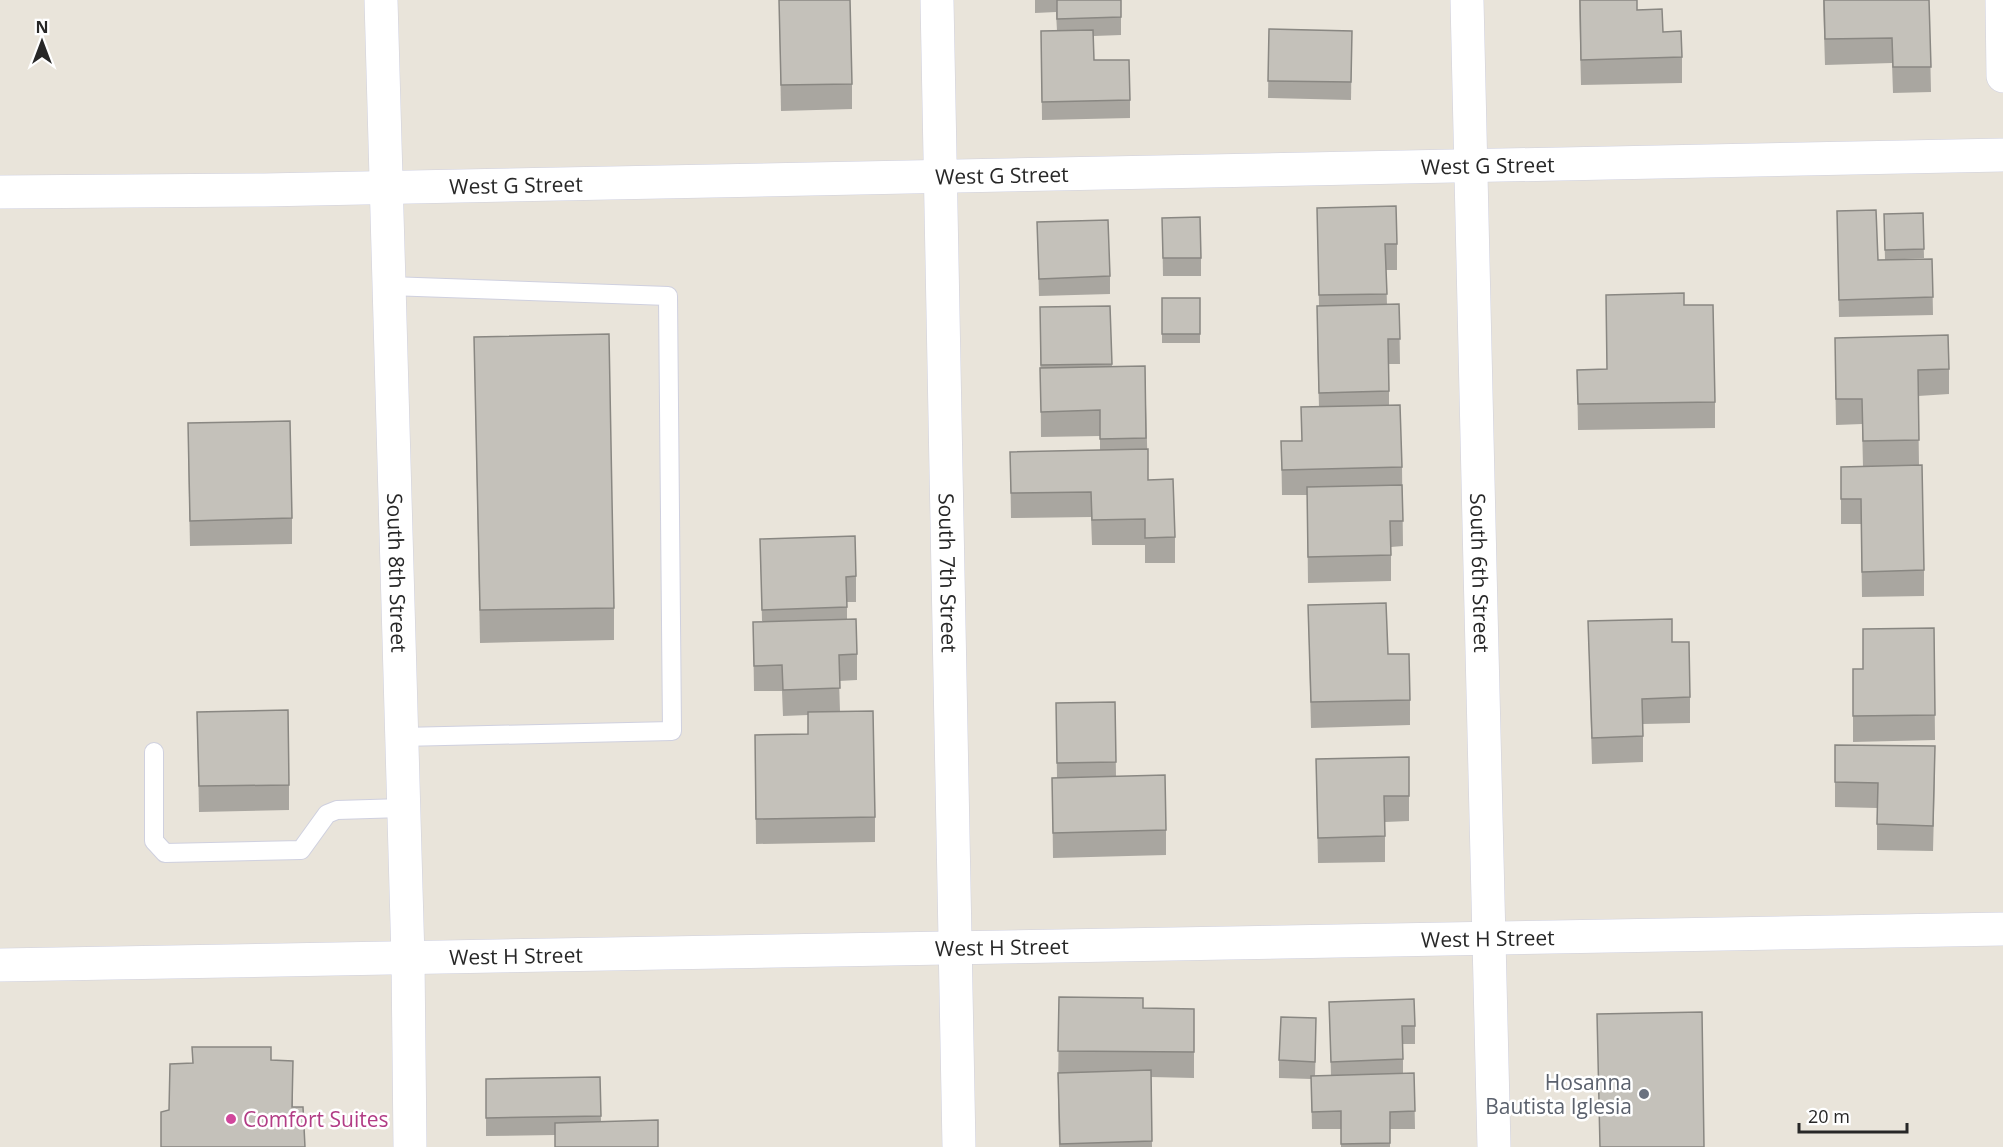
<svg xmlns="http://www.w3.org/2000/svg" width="2003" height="1147" viewBox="0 0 2003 1147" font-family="'Open Sans',sans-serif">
<rect width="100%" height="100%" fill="#e9e4da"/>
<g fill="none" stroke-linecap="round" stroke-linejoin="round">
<defs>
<g id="service">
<polyline points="389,286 668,296 672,731 401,737"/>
<polyline points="154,752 154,841 165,853 301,850 327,814 337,810 403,808"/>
</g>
<g id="minor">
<path id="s1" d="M381 0 408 959 410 1147"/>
<path id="s2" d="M937 0 959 1147"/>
<path id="s3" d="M1467 0C1473 382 1487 765 1494 1147"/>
<polyline points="2002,0 2003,76"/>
<path id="s4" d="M0 192 264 190 2003 155"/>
<path id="s5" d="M0 965 2003 929"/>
</g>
</defs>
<use href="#service" stroke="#cfd0df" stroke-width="20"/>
<use href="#minor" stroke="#cfd0df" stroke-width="34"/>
<use href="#service" stroke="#fff" stroke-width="18"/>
<use href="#minor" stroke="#fff" stroke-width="33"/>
</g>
<g fill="#a9a6a0">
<polygon points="779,0 852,84 852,109 781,111"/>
<polygon points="1035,0 1121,0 1121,35 1094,36 1094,60 1130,100 1130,118 1042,120 1041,31 1057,31 1056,12 1035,13"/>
<polygon points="1579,0 1637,0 1637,10 1663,32 1682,57 1682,83 1581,85"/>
<polygon points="1823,0 1929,0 1931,92 1893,93 1892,63 1825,65"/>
<polygon points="1269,29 1352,31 1351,100 1268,98"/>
<polygon points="1317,208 1397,244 1397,270 1386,270 1387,305 1399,304 1400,364 1389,364 1389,405 1402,467 1403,546 1391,547 1391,581 1308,583 1307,495 1282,495 1281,441 1301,441 1319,407 1317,332 1317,306 1319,306"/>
<polygon points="1837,211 1878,260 1932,259 1933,315 1839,317"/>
<polygon points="1923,213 1924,258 1885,260 1884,214"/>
<polygon points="1162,218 1201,258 1201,276 1163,276"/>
<polygon points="1037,222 1110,276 1110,294 1039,296"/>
<polygon points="1606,295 1715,402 1715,428 1578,430 1577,370 1607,369"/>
<rect x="1162" y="298" width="38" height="45"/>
<polygon points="1110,306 1112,366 1145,366 1148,480 1175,537 1175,563 1145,563 1145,545 1092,545 1091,517 1011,518 1010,452 1100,450 1100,436 1041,437 1040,308"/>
<polygon points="474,337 614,608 614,640 480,643"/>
<polygon points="1835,363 1949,369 1949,394 1918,396 1919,465 1863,467 1862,424 1836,425"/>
<polygon points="188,449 292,518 292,544 190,546"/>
<polygon points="1841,467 1924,570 1924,596 1862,597 1861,524 1841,524"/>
<polygon points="760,539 856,576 856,602 847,602 847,619 857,654 857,680 839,681 840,711 875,817 875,842 756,844 755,735 808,734 808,715 783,716 782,691 754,691 753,622 762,621"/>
<polygon points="1308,605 1388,654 1410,700 1410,725 1311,728"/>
<polygon points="1588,621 1672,642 1690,697 1690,723 1643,724 1643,762 1592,764"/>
<polygon points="1934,628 1935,740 1853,742 1853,669 1863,669"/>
<polygon points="1115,702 1116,776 1166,830 1166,855 1053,858 1052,778 1057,778 1056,703"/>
<polygon points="197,712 289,785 289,810 199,812"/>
<polygon points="1835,745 1935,772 1933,851 1877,850 1877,808 1835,807"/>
<polygon points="1409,757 1409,821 1385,822 1385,862 1318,863 1316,759"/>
<polygon points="1059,997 1143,1008 1194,1009 1194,1078 1151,1077 1152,1147 1059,1147 1058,1098"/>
<polygon points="1329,1002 1415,1026 1415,1044 1403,1044 1403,1074 1414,1073 1415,1129 1390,1129 1390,1147 1341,1147 1341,1129 1312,1129 1311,1079 1279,1078 1279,1060 1316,1036 1315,1076 1331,1075"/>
<polygon points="600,1077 601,1121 658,1147 555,1147 555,1135 486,1136 486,1079"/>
</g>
<polygon fill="#898782" points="293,1061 293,1094 292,1140 292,1107"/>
<g fill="#c4c1ba" stroke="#898782" stroke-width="1.5">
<polygon points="779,0 850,0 852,84 781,85"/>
<polygon points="1057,0 1121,0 1121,17 1057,19"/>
<polygon points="1580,0 1637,0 1637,10 1662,9 1663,32 1681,31 1682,57 1581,60"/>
<polygon points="1824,0 1929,0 1931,67 1893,67 1892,38 1825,39"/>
<polygon points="1269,29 1352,31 1351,82 1268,81"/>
<polygon points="1093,30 1094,60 1129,60 1130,100 1042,102 1041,31"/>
<polygon points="1396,206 1397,244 1385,244 1387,294 1319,295 1317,208"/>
<polygon points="1876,210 1878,260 1932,259 1933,297 1839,300 1837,211"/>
<polygon points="1923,213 1924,249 1885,250 1884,214"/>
<polygon points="1200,217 1201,258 1163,258 1162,218"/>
<polygon points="1108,220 1110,276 1039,279 1037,222"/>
<polygon points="1684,293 1684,305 1713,305 1715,402 1578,404 1577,370 1607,369 1606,295"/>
<rect x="1162" y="298" width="38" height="36"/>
<polygon points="1399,304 1400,339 1388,339 1389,391 1319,393 1317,306"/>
<polygon points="1110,306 1112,364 1041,365 1040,307"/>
<polygon points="609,334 614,608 480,610 474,337"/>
<polygon points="1948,335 1949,369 1918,370 1919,440 1863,441 1862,399 1836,399 1835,338"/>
<polygon points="1145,366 1146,438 1100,439 1100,410 1041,412 1040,368"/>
<polygon points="1400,405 1402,467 1282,470 1281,441 1302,441 1301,407"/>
<polygon points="290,421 292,518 190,521 188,423"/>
<polygon points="1148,449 1148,480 1173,479 1175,537 1145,538 1145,519 1092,520 1091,492 1011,493 1010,452"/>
<polygon points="1922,465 1924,570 1862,572 1861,499 1841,499 1841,467"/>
<polygon points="1402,485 1403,521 1390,521 1391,555 1308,557 1307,487"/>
<polygon points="855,536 856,576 846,577 847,607 762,610 760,539"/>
<polygon points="1386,603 1388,654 1409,654 1410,700 1311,702 1308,605"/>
<polygon points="856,619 857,654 839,655 840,688 783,690 782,665 754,666 753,622"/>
<polygon points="1672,619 1672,642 1689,642 1690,697 1642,699 1643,736 1592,738 1588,621"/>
<polygon points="1934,628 1935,715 1853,716 1853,669 1863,669 1863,629"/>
<polygon points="1115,702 1116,762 1057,763 1056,703"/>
<polygon points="288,710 289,785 199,786 197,712"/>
<polygon points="873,711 875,817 756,819 755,735 808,734 808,712"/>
<polygon points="1835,745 1935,746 1933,826 1877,824 1878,783 1835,782"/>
<polygon points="1409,757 1409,796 1384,796 1385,836 1318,838 1316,759"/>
<polygon points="1165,775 1166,830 1053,833 1052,778"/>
<polygon points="1059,997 1143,998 1143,1008 1194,1009 1194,1052 1058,1051"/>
<polygon points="1414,999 1415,1026 1402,1026 1403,1059 1331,1062 1329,1002"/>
<polygon points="1702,1012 1704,1147 1600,1147 1597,1014"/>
<polygon points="1281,1017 1316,1018 1315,1062 1279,1060"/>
<polygon points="192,1047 271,1047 271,1060 293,1061 292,1107 303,1107 305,1147 161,1147 161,1112 169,1110 170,1064 193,1063"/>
<polygon points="1151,1070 1152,1141 1060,1144 1058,1073"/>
<polygon points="1414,1073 1415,1111 1390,1112 1390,1143 1341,1144 1341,1111 1312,1112 1311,1076"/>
<polygon points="600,1077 601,1116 486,1118 486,1079"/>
<polygon points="658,1120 658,1147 555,1147 555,1123"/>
</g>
<circle fill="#6b7280" stroke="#fff" stroke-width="2" cx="1644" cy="1094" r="6"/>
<circle fill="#d1479c" stroke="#fff" stroke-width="2" cx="231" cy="1119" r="6"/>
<g text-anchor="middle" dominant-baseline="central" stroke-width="5" stroke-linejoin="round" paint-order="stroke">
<g font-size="21" fill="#272727" stroke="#fff">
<text stroke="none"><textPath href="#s4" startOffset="1488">West G Street</textPath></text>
<text stroke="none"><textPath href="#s4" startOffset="1002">West G Street</textPath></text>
<text stroke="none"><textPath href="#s4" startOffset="516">West G Street</textPath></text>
<text stroke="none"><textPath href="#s1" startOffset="573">South 8th Street</textPath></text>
<text stroke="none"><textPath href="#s2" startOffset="573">South 7th Street</textPath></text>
<text stroke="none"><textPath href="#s3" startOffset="573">South 6th Street</textPath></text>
<text stroke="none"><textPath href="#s5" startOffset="1488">West H Street</textPath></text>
<text stroke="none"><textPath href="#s5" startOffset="1002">West H Street</textPath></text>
<text stroke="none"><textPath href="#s5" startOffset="516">West H Street</textPath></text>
</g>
<g font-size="21" fill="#5b616d" stroke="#fff" text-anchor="end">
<text x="1632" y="1082">Hosanna<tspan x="1632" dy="24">Bautista Iglesia</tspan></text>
</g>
<g font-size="21" fill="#b23c85" stroke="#fff" text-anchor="start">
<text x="243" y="1119">Comfort Suites</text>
</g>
</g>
<g transform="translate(42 42)" stroke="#ffffff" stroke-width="4.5" paint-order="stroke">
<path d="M0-4.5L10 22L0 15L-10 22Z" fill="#272727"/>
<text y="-9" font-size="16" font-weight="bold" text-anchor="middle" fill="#272727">N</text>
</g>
<path d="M1799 1123v9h108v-9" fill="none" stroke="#272727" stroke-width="3"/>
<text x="1808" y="1123" font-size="18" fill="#272727" stroke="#ffffff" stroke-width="4.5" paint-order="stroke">20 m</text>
</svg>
